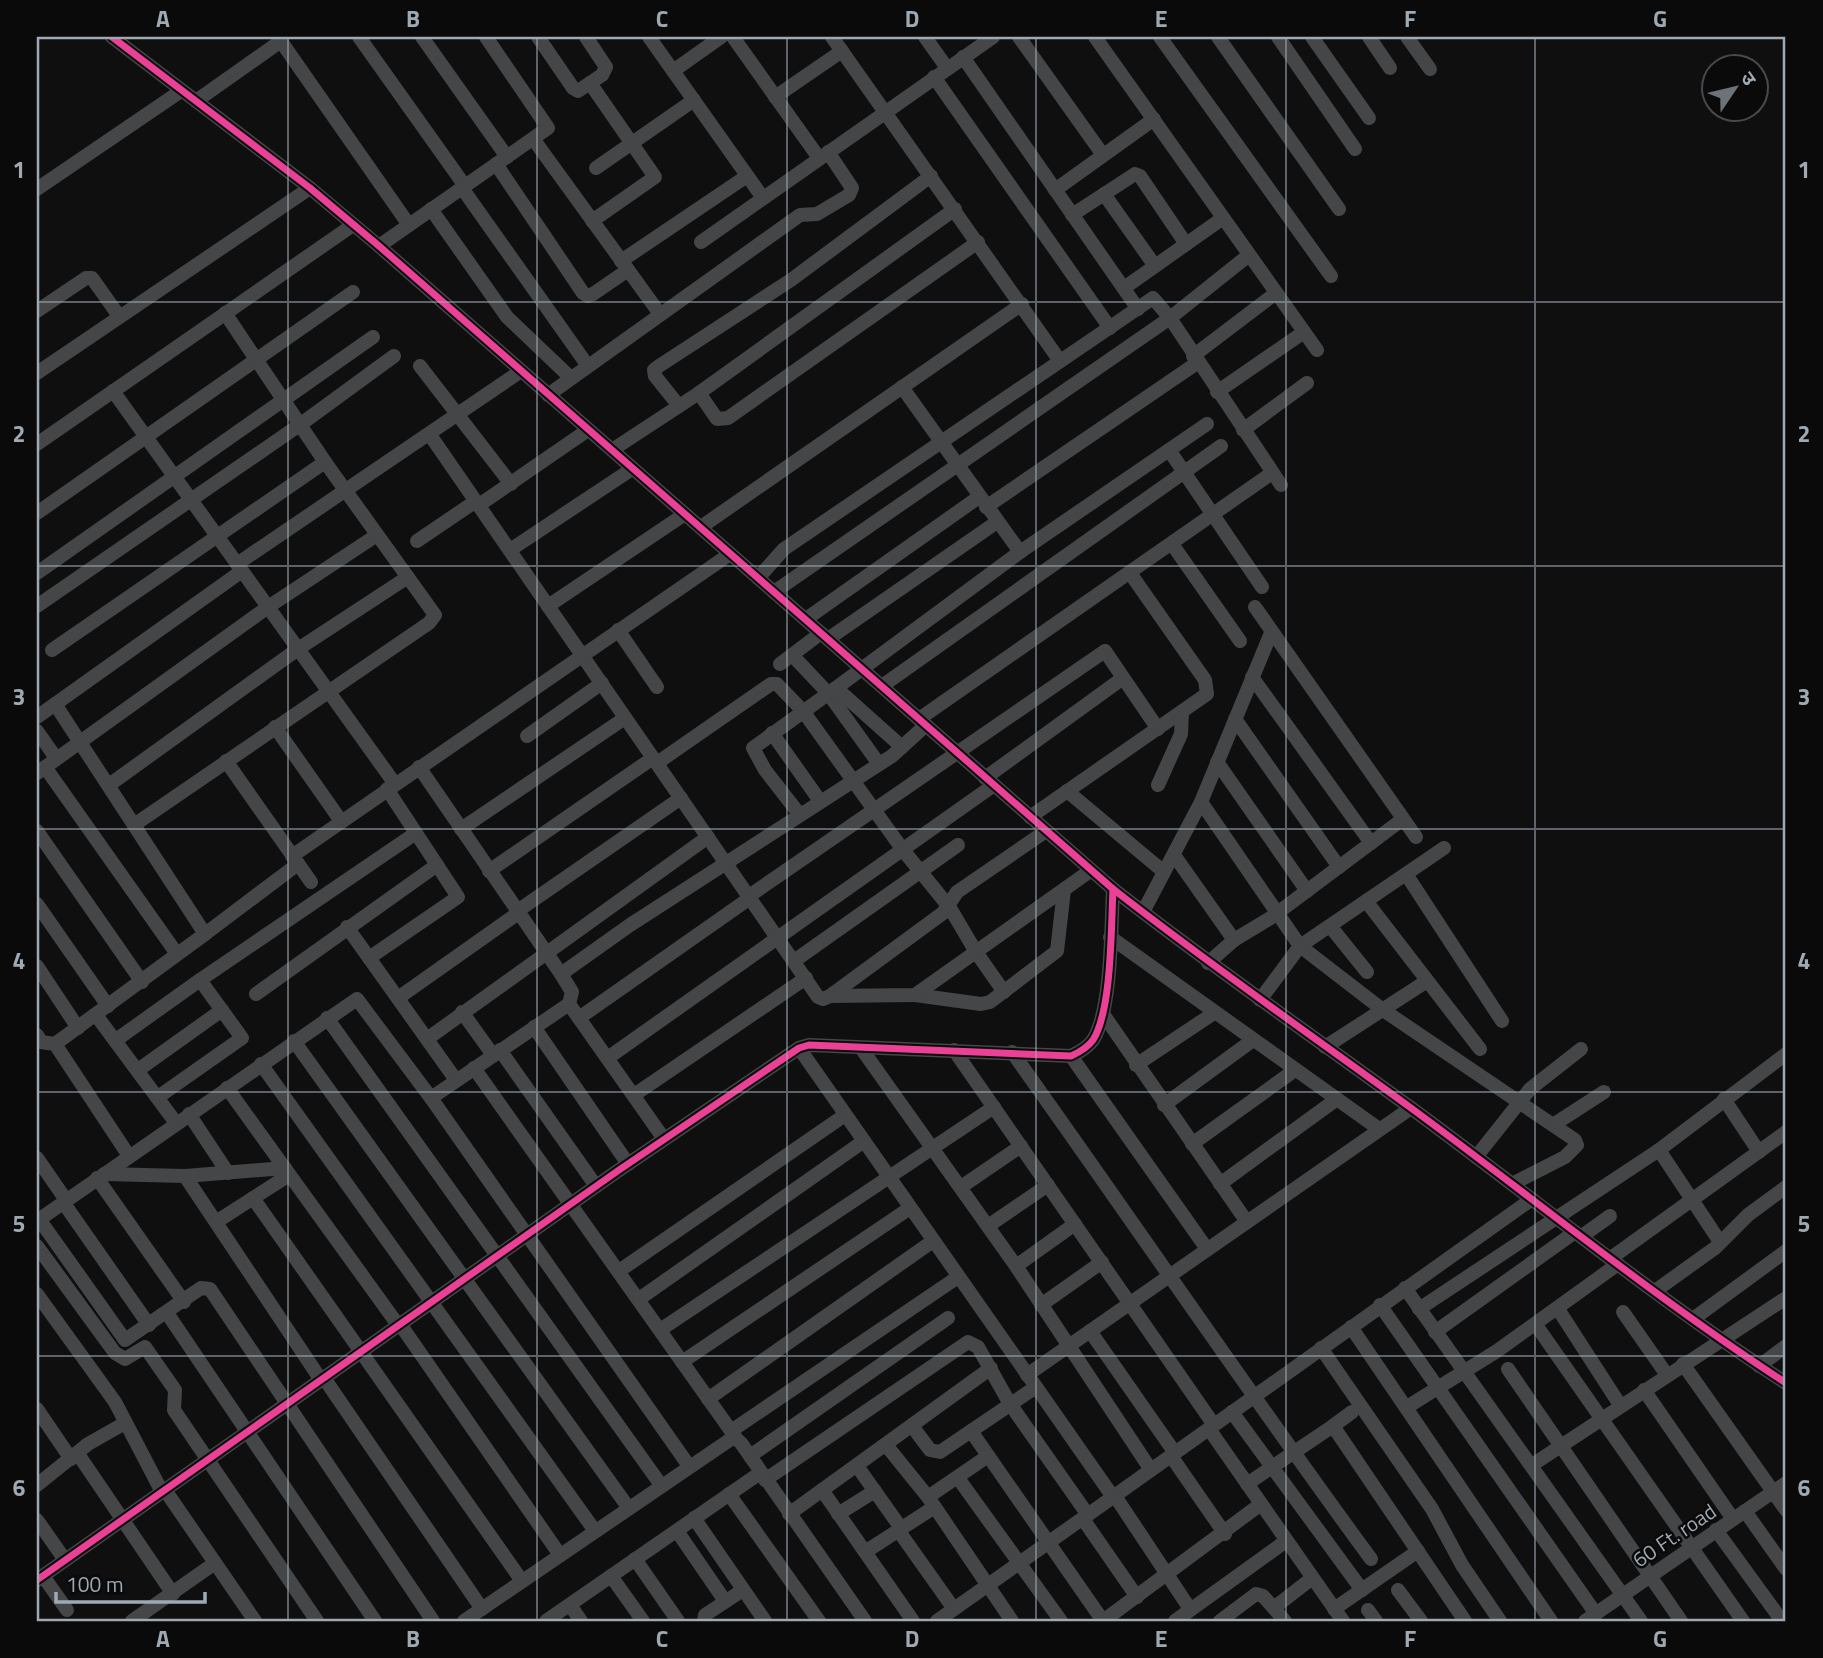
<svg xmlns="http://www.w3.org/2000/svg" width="1823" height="1658" viewBox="0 0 1823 1658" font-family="'Titillium Web','Noto Sans Devanagari',sans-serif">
<rect width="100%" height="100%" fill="#0f0f10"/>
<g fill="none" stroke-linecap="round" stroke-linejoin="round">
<g stroke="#444648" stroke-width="14">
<path d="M112 37 310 188 379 246 1113 889C1210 965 1311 1035 1411 1108 1536 1200 1656 1299 1786 1383"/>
<polyline points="278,37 409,225"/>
<polyline points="359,37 465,186"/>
<polyline points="422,37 507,157"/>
<polyline points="538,37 573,88 578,91 602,75 606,67 586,37"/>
<polyline points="649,37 763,198"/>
<polyline points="733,37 819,158"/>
<polyline points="832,37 1060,361"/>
<polyline points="925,37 947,68"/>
<polyline points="1019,37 1103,155"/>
<polyline points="1095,37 1317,350"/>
<polyline points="1160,37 1331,276"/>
<polyline points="1218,37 1339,209"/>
<polyline points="1278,37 1355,149"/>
<polyline points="1312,37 1369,118"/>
<polyline points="1369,37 1390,68"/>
<polyline points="1407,37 1430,69"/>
<polyline points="963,57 1138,309"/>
<polyline points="673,71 721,37"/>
<polyline points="934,77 1110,328"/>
<polyline points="590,83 655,177 592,221"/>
<polyline points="775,97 842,51"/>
<polyline points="196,101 281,41"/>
<polyline points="534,140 660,314"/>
<polyline points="496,164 583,293 588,296 593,294 628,270"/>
<polyline points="596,168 694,100"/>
<polyline points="462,188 588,366"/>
<polyline points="37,189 181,91"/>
<polyline points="1055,190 1154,119"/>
<polyline points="1104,194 1155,266"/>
<polyline points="431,209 507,317 571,378"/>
<polyline points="1072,215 1135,174 1140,176 1186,244"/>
<polyline points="701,242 993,37"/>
<polyline points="379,246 548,128 486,37"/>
<polyline points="621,261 747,176"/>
<polyline points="1124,288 1223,218"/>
<polyline points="37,311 86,278 92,278 119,316"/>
<polyline points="1193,356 1276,293"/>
<polyline points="420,366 511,484"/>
<polyline points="37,373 310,188"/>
<polyline points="902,387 1020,552"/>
<polyline points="113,391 395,784"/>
<polyline points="1217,392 1304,332"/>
<polyline points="699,393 717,419 728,418 978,242"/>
<polyline points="548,395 800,215 817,214 849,195 852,188 828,152"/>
<polyline points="679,406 655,376 654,370 659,366 791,280 931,176"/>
<polyline points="1243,430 1307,383"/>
<polyline points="430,435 818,997 823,999 830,996 943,913 957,892 1046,831"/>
<polyline points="37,444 353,225"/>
<polyline points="612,450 699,393 955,209"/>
<polyline points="1169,450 1262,587"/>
<polyline points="479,505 588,430"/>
<polyline points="986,507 1197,363"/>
<polyline points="37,513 353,292"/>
<polyline points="701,527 1022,304"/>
<polyline points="417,541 476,501"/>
<polyline points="1172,544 1240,641"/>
<polyline points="510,550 632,469"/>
<polyline points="237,564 521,371"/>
<polyline points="37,573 373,337"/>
<polyline points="758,578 784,549 1153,298 1170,318 1281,485"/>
<polyline points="774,592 1170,318 1249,255"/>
<polyline points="37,606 301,424 394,356"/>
<polyline points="548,606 685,514"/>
<polyline points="1255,607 1416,837"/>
<polyline points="806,619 979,497"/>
<polyline points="618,630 657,687"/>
<polyline points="828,639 997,522"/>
<polyline points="52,650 325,462"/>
<polyline points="792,655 828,693 879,764"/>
<polyline points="780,664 821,633"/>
<polyline points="1252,677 1371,843"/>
<polyline points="882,686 1221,446"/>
<polyline points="37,717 242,571"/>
<polyline points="919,719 1272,473"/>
<polyline points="1235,719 1339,867"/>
<polyline points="275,727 341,821"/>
<polyline points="37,731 56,758"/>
<polyline points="772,733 820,801"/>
<polyline points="527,736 602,683"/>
<polyline points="902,747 836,688 1020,552 1207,424"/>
<polyline points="226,761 311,882"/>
<polyline points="1217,762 1307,891"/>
<polyline points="657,763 771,684 777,684 803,711 903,850 950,908 976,952 1004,992"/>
<polyline points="45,767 177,954"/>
<polyline points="419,767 561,974 572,992 569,1004 664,1139"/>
<polyline points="37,773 268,607 377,535"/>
<polyline points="985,778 1123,678"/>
<polyline points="109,785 298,649 408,577"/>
<polyline points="1158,785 1181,734 1182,712"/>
<polyline points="1067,791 1164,872"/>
<polyline points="1201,802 1300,946 1383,1010 1575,1140 1577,1145 1565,1157 1512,1184"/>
<polyline points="800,815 765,770 753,748 836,688"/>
<polyline points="1030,817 1207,694 1205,680 1130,573"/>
<polyline points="134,825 429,623 435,615 325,462 225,313"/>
<polyline points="461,829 625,718"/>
<polyline points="37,831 142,982"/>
<polyline points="1174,855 1234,940"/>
<polyline points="292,856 730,554"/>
<polyline points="489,871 653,758"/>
<polyline points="1406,874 1502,1021"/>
<polyline points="749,896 1105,651 1158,729"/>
<polyline points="1366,901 1480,1049"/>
<polyline points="37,904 108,1006"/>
<polyline points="516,912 681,798"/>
<polyline points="1143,912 1201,802 1271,633"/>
<polyline points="1330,926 1367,972"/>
<polyline points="347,927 456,1080"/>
<polyline points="205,934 298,864"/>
<polyline points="1110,937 1379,1129"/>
<polyline points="369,958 458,897 387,789"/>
<polyline points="794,961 958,845"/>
<polyline points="1208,963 1234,940 1272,917 1403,819"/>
<polyline points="37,966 78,1028"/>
<polyline points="561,974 630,925 892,756 926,725"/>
<polyline points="200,980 416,833"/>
<polyline points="256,994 437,865"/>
<polyline points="915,995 981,1004 990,1002 1057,951 1064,890"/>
<polyline points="830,996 915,995 1090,871"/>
<polyline points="398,998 517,914"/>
<polyline points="1260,1000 1300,946 1444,848"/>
<polyline points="462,1012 493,1055"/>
<polyline points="1103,1014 1247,1222"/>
<polyline points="96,1015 176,1123"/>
<polyline points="327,1018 661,1485"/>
<polyline points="579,1018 750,898"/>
<polyline points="534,1027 628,1164"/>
<polyline points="37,1035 41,1042 55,1044 129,1156"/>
<polyline points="427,1039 708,837"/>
<polyline points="116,1040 200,980 242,1038 158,1097"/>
<polyline points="294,1041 628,1507"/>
<polyline points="55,1044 205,934 55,704"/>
<polyline points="1325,1047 1427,981"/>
<polyline points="799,1048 1113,1497 1532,1199"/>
<polyline points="861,1048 1016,1266 1151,1470"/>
<polyline points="500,1050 596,1186"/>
<polyline points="954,1050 1214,1425"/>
<path d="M1012 1052C1133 1221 1248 1392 1371 1559"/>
<polyline points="1071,1056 1207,1249"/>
<polyline points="609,1057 994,785"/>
<polyline points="261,1064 595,1531"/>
<polyline points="1136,1065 1214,1013"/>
<polyline points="474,1068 736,1438"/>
<polyline points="138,1070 222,1010"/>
<polyline points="227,1088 398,1325"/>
<polyline points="634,1095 806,978"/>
<polyline points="431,1098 689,1466"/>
<polyline points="1724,1099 1759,1152"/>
<polyline points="1164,1105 1253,1040"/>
<polyline points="189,1114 228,1173"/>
<polyline points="1553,1125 1604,1092"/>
<polyline points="1192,1144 1295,1070"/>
<polyline points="1659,1150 1720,1242"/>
<polyline points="1476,1157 1530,1089 1581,1049"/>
<polyline points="37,1158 66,1200"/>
<polyline points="104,1174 185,1176 321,1380"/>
<polyline points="185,1176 285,1168"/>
<polyline points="97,1178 184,1302"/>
<polyline points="1220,1184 1337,1099"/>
<polyline points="961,1187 1021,1146"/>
<polyline points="253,1198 522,1581"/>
<polyline points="63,1202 149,1325"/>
<polyline points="39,1219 125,1340 201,1288 210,1289 433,1621"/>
<polyline points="37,1221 357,999 431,1098 569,1004"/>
<polyline points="216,1222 289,1175"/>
<polyline points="988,1226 1048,1185"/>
<polyline points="1582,1236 1610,1216"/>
<polyline points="37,1246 115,1353 125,1359 145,1347 175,1390 174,1410 317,1621"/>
<polyline points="1611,1258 1786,1132"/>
<polyline points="1016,1266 1075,1224"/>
<polyline points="619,1271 845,1115"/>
<polyline points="1405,1288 1641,1621"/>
<polyline points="1655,1291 1715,1248 1748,1215 1786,1187"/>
<polyline points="37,1294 115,1402 162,1492"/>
<polyline points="639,1299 864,1141"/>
<polyline points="1041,1305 1102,1262"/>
<polyline points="1380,1305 1596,1614"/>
<polyline points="1419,1309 1659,1150 1786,1054"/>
<polyline points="1558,1309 1620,1405"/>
<polyline points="1623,1312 1667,1375"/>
<polyline points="167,1313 375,1621"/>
<polyline points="1693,1319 1786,1251"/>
<polyline points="400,1324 560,1555"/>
<polyline points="1536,1325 1743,1621"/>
<polyline points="1351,1327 1551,1621"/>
<polyline points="660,1330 994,1107"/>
<polyline points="1090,1331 1175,1453"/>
<polyline points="1435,1332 1575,1232"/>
<polyline points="1321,1348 1432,1509 1462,1565 1500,1621"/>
<polyline points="682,1362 910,1208"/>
<polyline points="1683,1364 1786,1510"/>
<polyline points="1759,1366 1786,1346"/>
<polyline points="1508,1369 1681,1621"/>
<polyline points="1027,1375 1411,1108"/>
<polyline points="324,1378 482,1609"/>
<polyline points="1644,1390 1733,1519"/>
<polyline points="708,1399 933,1241"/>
<polyline points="1407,1407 1497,1351 1618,1264"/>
<polyline points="37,1409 71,1459"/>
<polyline points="1232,1412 1362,1590"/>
<polyline points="912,1426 930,1450 940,1452 1036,1387"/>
<polyline points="1333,1426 1352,1412"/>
<polyline points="1209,1429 1343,1621"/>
<polyline points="731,1431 958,1277"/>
<polyline points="971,1431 1103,1621 1261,1504"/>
<polyline points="886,1445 928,1497 1012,1621"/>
<polyline points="78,1454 173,1594"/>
<polyline points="750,1456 948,1318"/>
<polyline points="1171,1456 1225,1534"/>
<polyline points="1532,1465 1786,1298"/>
<polyline points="857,1466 901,1528"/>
<polyline points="958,1478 1061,1621"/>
<polyline points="765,1480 968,1342 978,1347 1010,1404 1088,1515"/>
<polyline points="1247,1484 1333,1426 1465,1621"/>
<polyline points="37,1485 88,1444 125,1423"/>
<polyline points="165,1490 255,1621"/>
<polyline points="822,1490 913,1621"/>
<polyline points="729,1494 819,1621"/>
<polyline points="1115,1496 1190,1609"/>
<polyline points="928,1497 988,1456"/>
<polyline points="1745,1511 1786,1569"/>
<polyline points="789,1514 991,1368"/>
<polyline points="838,1514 875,1491"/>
<polyline points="694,1518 765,1621"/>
<polyline points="1083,1519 1137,1597"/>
<polyline points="37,1520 65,1560"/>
<polyline points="898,1530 954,1609"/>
<polyline points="1716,1530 1782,1621"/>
<polyline points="677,1531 725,1601"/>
<polyline points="865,1552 933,1508"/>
<polyline points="635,1559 678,1621"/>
<polyline points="43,1576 67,1610"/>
<polyline points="611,1576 643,1621"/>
<path d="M37 1580 619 1170 799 1048 809 1045 1071 1056C1080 1052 1087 1048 1093 1040 1112 1010 1111 927 1113 889"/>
<polyline points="1398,1590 1421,1621"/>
<polyline points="570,1605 581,1621"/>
<polyline points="1275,1607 1311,1579"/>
<polyline points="1334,1609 1418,1551"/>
<polyline points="1368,1610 1376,1621"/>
<polyline points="132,1621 215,1563"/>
<polyline points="464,1621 734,1437 741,1443 865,1621"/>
<polyline points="546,1621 760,1473"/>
<polyline points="704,1621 705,1615 743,1590"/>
<polyline points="937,1621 1113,1497"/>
<polyline points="1175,1621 1286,1541"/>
<polyline points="1220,1621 1256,1594 1263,1596 1285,1621"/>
<polyline points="1585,1621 1786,1483"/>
</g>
<defs>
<g id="cycleway">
<path d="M112 37 310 188 379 246 1113 889C1210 965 1311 1035 1411 1108 1536 1200 1656 1299 1786 1383"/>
<path d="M37 1580 619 1170 799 1048 809 1045 1071 1056C1080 1052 1087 1048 1093 1040 1112 1010 1111 927 1113 889"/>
</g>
</defs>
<use href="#cycleway" stroke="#0a0a0b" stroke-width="11"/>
<use href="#cycleway" stroke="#ea4096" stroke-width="7"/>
</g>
<path fill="none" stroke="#9fa9b2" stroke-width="2" stroke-opacity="0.55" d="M288 37V1621M537 37V1621M787 37V1621M1036 37V1621M1286 37V1621M1535 37V1621M37 302H1786M37 566H1786M37 829H1786M37 1092H1786M37 1356H1786"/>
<g text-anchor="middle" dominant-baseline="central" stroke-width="5" stroke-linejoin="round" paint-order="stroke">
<g font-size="21" fill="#9fa9b2" stroke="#0a0a0b">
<text transform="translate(1674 1535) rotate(-34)">60 Ft. road</text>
</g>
</g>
<rect width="1823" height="1658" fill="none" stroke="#0a0a0b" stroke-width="77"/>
<g transform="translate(1735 88) rotate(55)"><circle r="33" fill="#0a0a0b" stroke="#464a4e" stroke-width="2"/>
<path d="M0-5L12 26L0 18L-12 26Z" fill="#6d7379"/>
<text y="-10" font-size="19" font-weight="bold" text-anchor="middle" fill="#9fa9b2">उ</text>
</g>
<path d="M56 1592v10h149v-10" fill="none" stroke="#9fa9b2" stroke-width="3.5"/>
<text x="66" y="1592" font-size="21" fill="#9fa9b2" stroke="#0a0a0b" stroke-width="5" paint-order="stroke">100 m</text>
<rect x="38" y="38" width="1746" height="1582" fill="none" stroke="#9fa9b2" stroke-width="2.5"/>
<g font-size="23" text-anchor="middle" font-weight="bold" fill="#9fa9b2">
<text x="163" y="27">A</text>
<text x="413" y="27">B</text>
<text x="662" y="27">C</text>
<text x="912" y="27">D</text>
<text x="1161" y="27">E</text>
<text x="1410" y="27">F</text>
<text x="1660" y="27">G</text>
<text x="19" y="178">1</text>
<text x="1804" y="178">1</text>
<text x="19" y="442">2</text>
<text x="1804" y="442">2</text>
<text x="19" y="705">3</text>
<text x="1804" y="705">3</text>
<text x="19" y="969">4</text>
<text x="1804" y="969">4</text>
<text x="19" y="1232">5</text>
<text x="1804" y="1232">5</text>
<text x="19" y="1496">6</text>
<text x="1804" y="1496">6</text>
<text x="163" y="1647">A</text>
<text x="413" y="1647">B</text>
<text x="662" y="1647">C</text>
<text x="912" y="1647">D</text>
<text x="1161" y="1647">E</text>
<text x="1410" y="1647">F</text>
<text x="1660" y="1647">G</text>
</g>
</svg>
